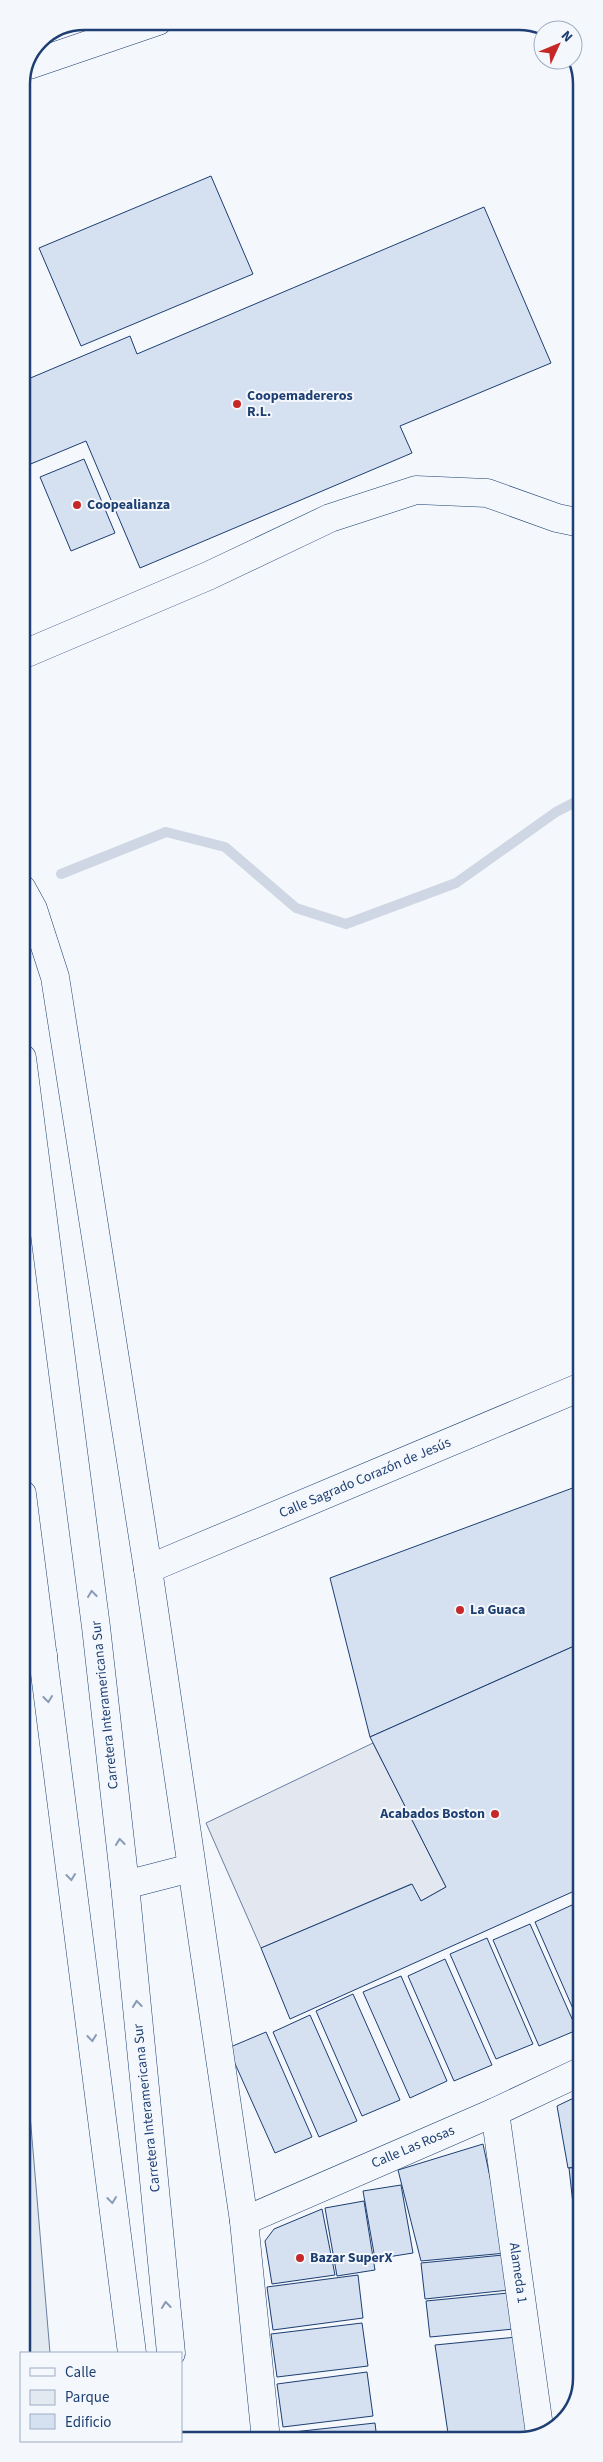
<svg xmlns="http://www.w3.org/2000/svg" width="603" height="2462" viewBox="0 0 603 2462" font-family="'Source Sans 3',sans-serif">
<rect width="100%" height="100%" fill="#f4f7fb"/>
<polygon fill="#e3e9f0" stroke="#687fa3" points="22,2019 50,2353 22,2353"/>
<polygon fill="#e3e8f0" stroke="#687fa3" points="373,1743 446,1887 421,1901 411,1884 261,1948 206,1823"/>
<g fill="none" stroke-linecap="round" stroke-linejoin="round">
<polyline stroke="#cfd7e4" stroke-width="10" points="61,874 166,832 225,847 296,908 346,924 456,883 556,812 581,799"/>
</g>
<g fill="#d5e0f0" stroke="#1d3f73">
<polygon points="211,176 253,274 81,346 39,248"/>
<polygon points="484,207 551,363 400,426 412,453 140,568 86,441 21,468 21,382 130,336 137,354"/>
<polygon points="84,459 115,533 71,551 40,477"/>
<polygon points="578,1486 581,1524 581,1643 370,1737 330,1578"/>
<polygon points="581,1643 581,1888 290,2019 261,1948 412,1884 421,1901 446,1887 370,1737"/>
<polygon points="572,1905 582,1927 581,2027 535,1922"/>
<polygon points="530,1924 577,2030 539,2046 493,1940"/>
<polygon points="487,1938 533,2044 496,2059 450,1954"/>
<polygon points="445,1959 492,2065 454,2081 408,1976"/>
<polygon points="401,1976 447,2081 410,2098 363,1992"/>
<polygon points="353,1994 400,2100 362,2116 316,2011"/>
<polygon points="310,2015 357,2121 319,2137 273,2032"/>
<polygon points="266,2032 312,2137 275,2153 228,2048"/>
<polygon points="582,2094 582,2166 568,2168 557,2106"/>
<polygon points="483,2144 506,2253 421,2261 398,2170"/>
<polygon points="582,2167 582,2203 573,2204 569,2168"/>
<polygon points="401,2185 413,2253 375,2259 363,2191"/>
<polygon points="364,2201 375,2270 337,2276 325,2208"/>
<polygon points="582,2205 582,2241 577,2242 574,2206"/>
<polygon points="322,2209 335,2275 272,2284 265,2241 274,2229"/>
<polygon points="503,2255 509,2290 425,2299 421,2263"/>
<polygon points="358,2275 363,2318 273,2330 267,2287"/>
<polygon points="508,2293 514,2329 430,2337 426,2301"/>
<polygon points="362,2323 368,2366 277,2377 271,2334"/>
<polygon points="517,2337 535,2434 491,2440 449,2440 435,2345"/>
<polygon points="367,2372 373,2416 283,2427 277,2384"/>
<polygon points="375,2423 377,2440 285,2440 284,2433"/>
</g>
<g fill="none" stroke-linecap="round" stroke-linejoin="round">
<defs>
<g id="minor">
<polyline points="29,65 158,21"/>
<polyline points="22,655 208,576 330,518 416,490 487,493 557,518 581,523"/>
<polyline points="22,889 33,909 55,977 148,1569 244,2221 266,2440"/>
<polyline points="148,1569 581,1387"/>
<polyline points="22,1659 43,1655"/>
<polyline points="125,1885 191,1868"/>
<polyline points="495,2112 540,2434"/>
<polyline points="244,2221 495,2112 582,2071"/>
</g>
<g id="highway">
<polyline points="22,1058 96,1627 125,1885 171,2353"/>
<polyline points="22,1494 132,2353"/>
</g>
</defs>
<use href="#minor" stroke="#1d3f73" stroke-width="29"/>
<use href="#highway" stroke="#1d3f73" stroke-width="29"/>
<use href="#minor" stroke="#f4f7fb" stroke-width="28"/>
<use href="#highway" stroke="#f4f7fb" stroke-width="28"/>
</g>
<defs><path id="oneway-chevron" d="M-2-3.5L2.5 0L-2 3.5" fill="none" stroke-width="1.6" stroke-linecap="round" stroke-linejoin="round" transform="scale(1.25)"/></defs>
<g stroke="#889bb7">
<use href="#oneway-chevron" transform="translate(92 1594) rotate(-97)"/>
<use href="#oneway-chevron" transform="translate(48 1699) rotate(83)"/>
<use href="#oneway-chevron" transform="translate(120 1842) rotate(-96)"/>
<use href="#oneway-chevron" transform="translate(71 1877) rotate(83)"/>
<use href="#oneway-chevron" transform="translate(137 2004) rotate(-96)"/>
<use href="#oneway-chevron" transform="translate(92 2038) rotate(83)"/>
<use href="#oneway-chevron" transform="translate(112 2200) rotate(83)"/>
<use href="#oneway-chevron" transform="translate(166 2305) rotate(-96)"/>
</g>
<g fill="#c62828" stroke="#f4f7fb" stroke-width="2">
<circle cx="237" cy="404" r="5"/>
<circle cx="77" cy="505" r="5"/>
<circle cx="460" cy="1610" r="5"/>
<circle cx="495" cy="1814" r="5"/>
<circle cx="300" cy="2258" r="5"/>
</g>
<g text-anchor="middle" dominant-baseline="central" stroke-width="4" stroke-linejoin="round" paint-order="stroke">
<g font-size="14" font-weight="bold" fill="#1d3f73" stroke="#f4f7fb" text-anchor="start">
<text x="247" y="396">Coopemadereros<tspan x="247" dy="16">R.L.</tspan></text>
<text x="87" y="505">Coopealianza</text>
<text x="470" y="1610">La Guaca</text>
<text x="485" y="1814" text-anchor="end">Acabados Boston</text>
<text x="310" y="2258">Bazar SuperX</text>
</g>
<g font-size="14" fill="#1d3f73" stroke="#f4f7fb">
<text transform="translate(365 1478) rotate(-23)">Calle Sagrado Corazón de Jesús</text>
<text transform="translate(105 1705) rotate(-96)">Carretera Interamericana Sur</text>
<text transform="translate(147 2108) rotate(-96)">Carretera Interamericana Sur</text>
<text transform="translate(413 2147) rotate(-23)">Calle Las Rosas</text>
<text transform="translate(518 2273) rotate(82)">Alameda 1</text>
</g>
</g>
<path d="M0 0H603V2462H0ZM84 30H519A54 54 0 0 1 573 84V2378A54 54 0 0 1 519 2432H84A54 54 0 0 1 30 2378V84A54 54 0 0 1 84 30Z" fill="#f4f7fb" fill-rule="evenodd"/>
<path fill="none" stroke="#1d3f73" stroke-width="2.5" d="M84 30H519A54 54 0 0 1 573 84V2378A54 54 0 0 1 519 2432H84A54 54 0 0 1 30 2378V84A54 54 0 0 1 84 30Z"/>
<rect x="20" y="2352" width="162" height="90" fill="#f4f7fb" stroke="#9eadc5"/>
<rect x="30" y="2368" width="25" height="8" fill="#f4f7fb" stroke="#9eadc5"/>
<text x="65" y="2377" font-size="15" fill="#1d3f73">Calle</text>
<rect x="30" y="2390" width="25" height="15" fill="#e3e9f0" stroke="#9eadc5"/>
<text x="65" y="2402" font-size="15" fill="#1d3f73">Parque</text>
<rect x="30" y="2414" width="25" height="15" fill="#d5e0f0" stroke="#9eadc5"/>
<text x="65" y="2427" font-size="15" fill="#1d3f73">Edificio</text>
<g transform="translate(558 45) rotate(46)"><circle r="24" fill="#f4f7fb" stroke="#9eadc5"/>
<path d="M0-4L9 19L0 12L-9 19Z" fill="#c62828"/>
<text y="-8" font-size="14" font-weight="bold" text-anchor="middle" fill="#1d3f73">N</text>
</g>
</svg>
